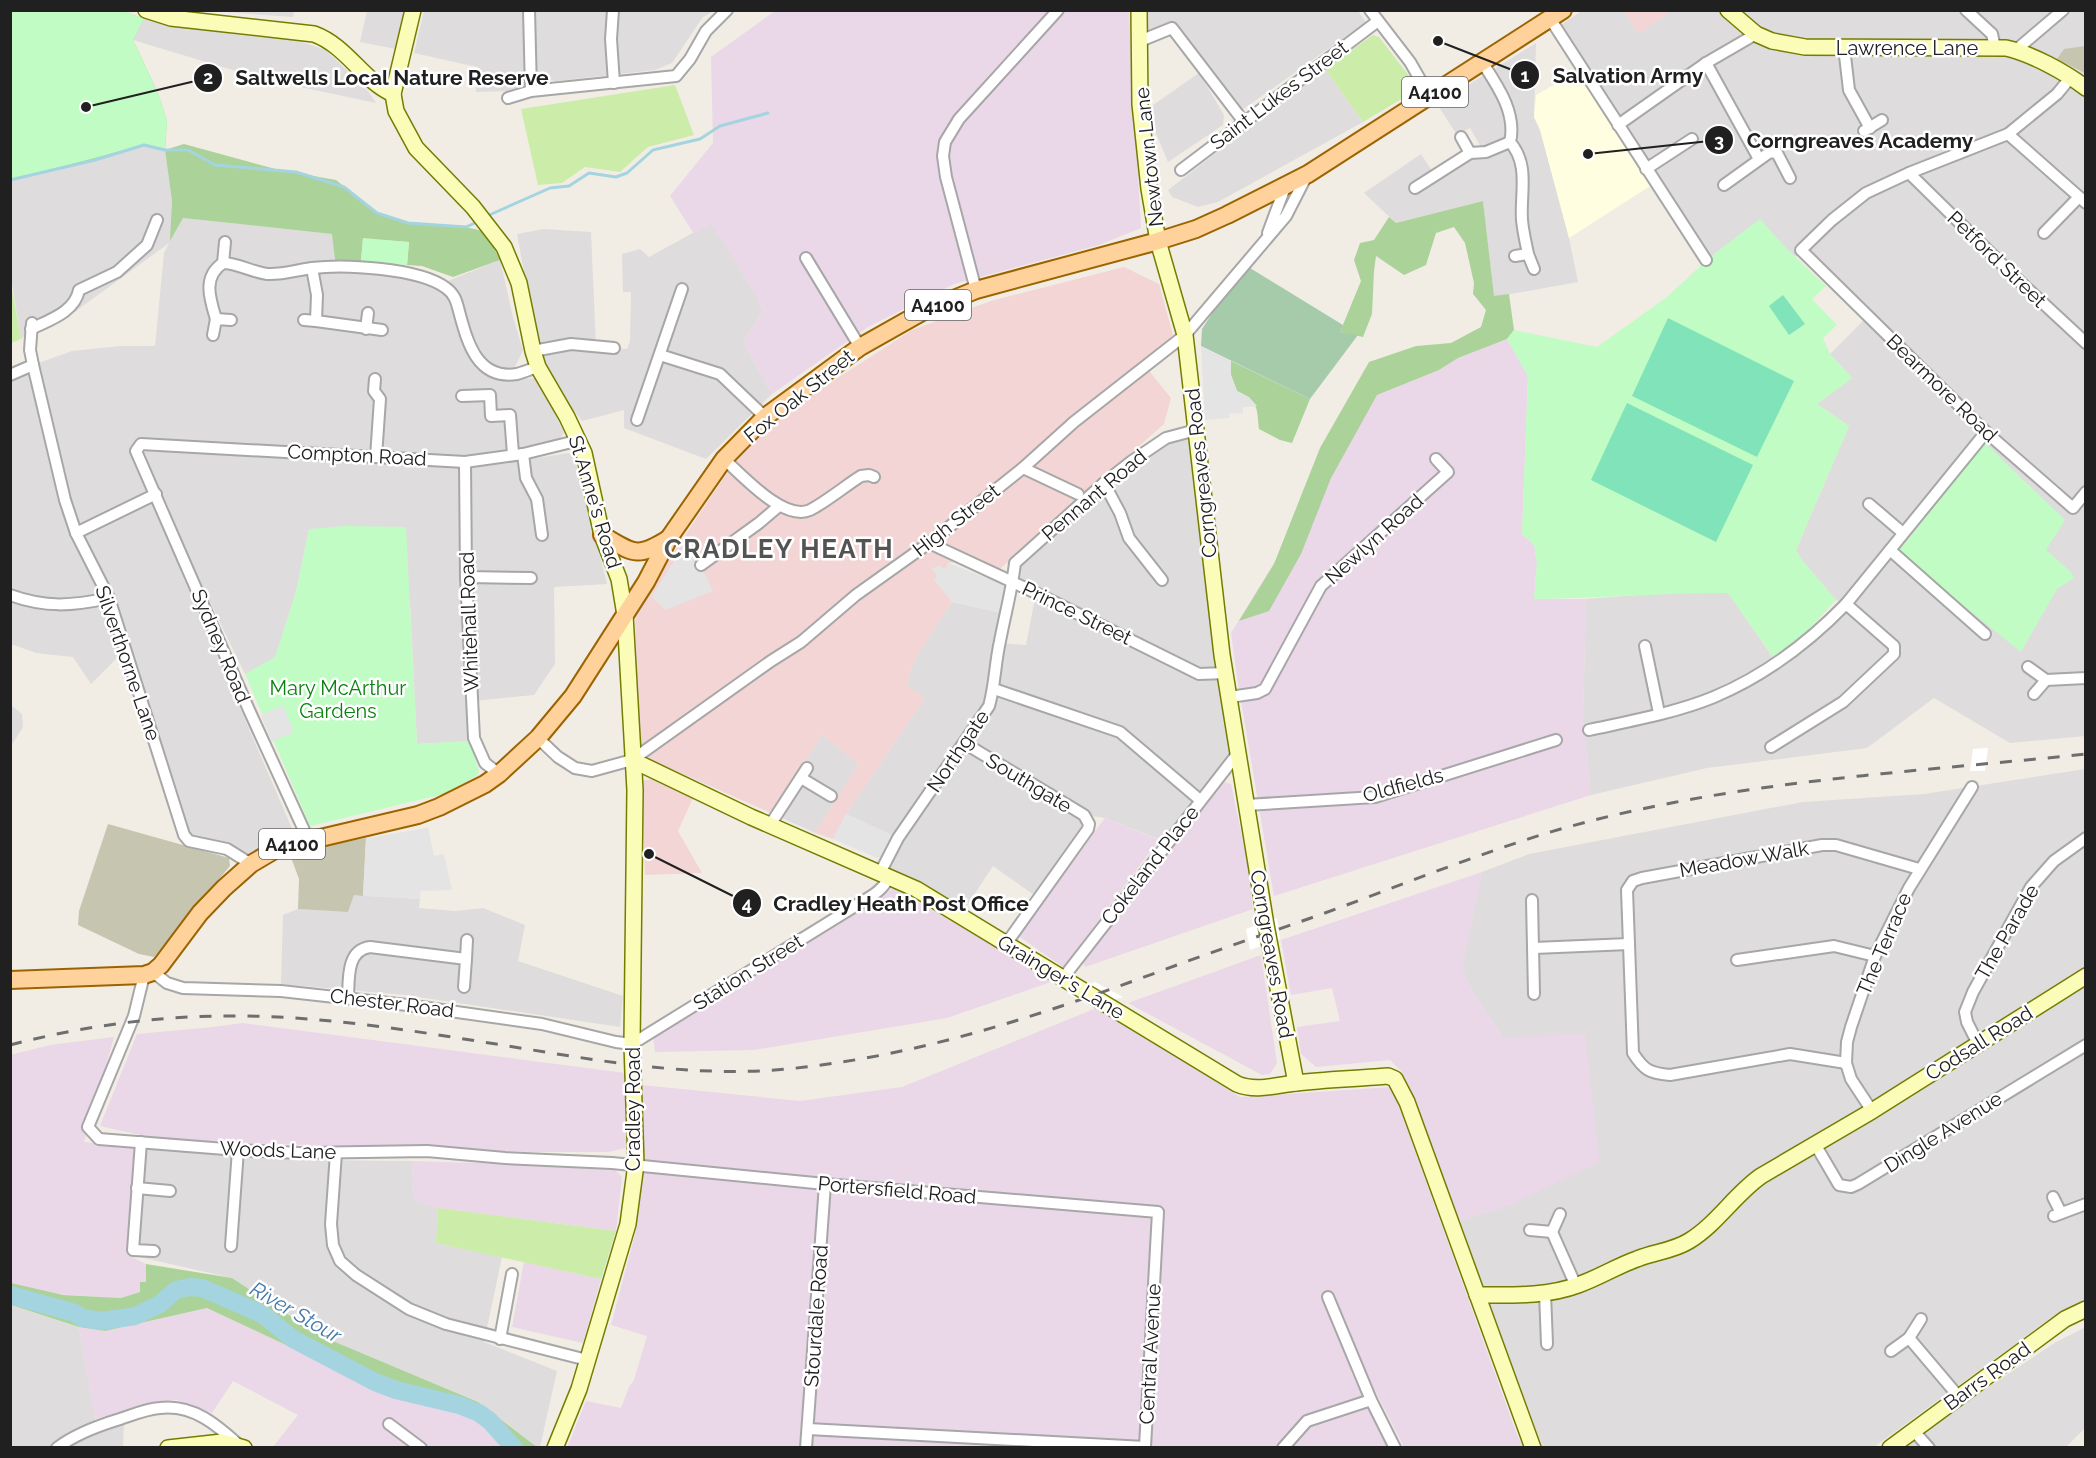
<svg xmlns="http://www.w3.org/2000/svg" width="2096" height="1458" viewBox="0 0 2096 1458" font-family="Raleway,sans-serif">
<rect width="100%" height="100%" fill="#f1ede5"/>
<g fill="#dedcdc">
<polygon points="1583,10 1624,11 1638,34 1671,11 2085,11 2085,736 2010,743 1934,698 1867,748 1707,768 1591,795 1583,720 1586,599 1666,593 1728,593 1777,663 1845,604 1836,600 1801,559 1796,550 1849,426 1817,404 1852,378 1830,354 1868,316 1800,250 1796,257 1788,250 1710,257 1561,25"/>
<polygon points="209,11 294,10 294,11 293,17"/>
<polygon points="367,11 404,11 396,49 360,42"/>
<polygon points="424,11 714,11 703,17 672,63 655,70 556,81 542,79 512,91 476,92 477,67 414,53"/>
<polygon points="1147,11 1358,11 1366,22 1242,110 1174,20 1148,35"/>
<polygon points="144,19 239,35 296,40 326,50 368,91 376,103 263,79 133,40"/>
<polygon points="1536,43 1534,117 1540,129 1569,238 1578,282 1494,297 1483,201 1396,223 1364,193 1421,154 1436,177 1482,149 1470,128 1457,135 1437,104"/>
<polygon points="1325,69 1363,122 1218,202 1198,207 1172,197 1168,190"/>
<polygon points="1199,73 1224,115 1223,125 1168,162 1146,110"/>
<polygon points="144,145 165,150 172,201 171,239 183,218 333,234 335,266 440,284 500,260 513,317 523,350 514,369 521,379 537,378 564,433 557,442 527,447 529,459 569,453 575,457 607,584 554,587 555,664 534,695 473,701 470,741 417,744 410,602 309,529 296,592 275,658 245,674 193,567 181,572 294,833 248,858 194,837 188,831 129,649 125,650 91,684 73,657 36,653 11,644 10,375 33,365 72,351 121,346 155,346 164,253 169,243 76,311 31,329 21,339 11,278 11,179"/>
<polygon points="711,223 751,287 763,310 743,343 772,394 706,459 624,428 624,410 582,421 562,395 542,356 565,350 561,339 537,343 517,234 544,229 591,232 596,346 627,349 630,341 631,292 623,292 622,254 640,249 649,257"/>
<polygon points="1196,430 1238,753 1165,845 1158,839 1105,818 1085,815 1089,824 1038,898 993,866 960,916 880,873 898,838 846,814 925,698 906,685 916,657 952,602 1002,613 999,643 1026,645 1036,593 1013,582 1015,563 1166,438"/>
<polygon points="11,705 22,714 23,727 11,746"/>
<polygon points="822,735 859,764 815,833 773,814"/>
<polygon points="2085,769 2085,1301 2052,1317 1874,1447 1543,1447 1525,1404 1460,1221 1513,1204 1503,1038 1470,987 1462,967 1482,872 1529,854 1803,802 1924,794"/>
<polygon points="354,895 420,899 419,908 455,911 483,908 525,925 518,961 623,996 620,1027 405,995 281,984 283,915 298,909 348,912"/>
<polygon points="135,1147 298,1160 412,1161 414,1200 438,1208 436,1243 502,1257 484,1342 557,1371 540,1447 537,1447 478,1402 321,1336 232,1278 126,1254"/>
<polygon points="10,1305 79,1327 95,1419 93,1432 124,1423 123,1447 11,1447"/>
<polygon points="2084,1328 2085,1329 2085,1428 2066,1447 1905,1448 1968,1401 2056,1342"/>
</g>
<g fill="#f2d5d4">
<polygon points="1624,11 1671,11 1638,34"/>
<polygon points="1124,267 1159,284 1173,335 1141,361 1171,398 1164,424 1000,569 970,560 948,563 945,570 934,579 952,602 916,657 906,685 925,698 846,814 833,839 815,833 859,764 822,735 773,814 645,757 637,731 635,609 744,448 785,412 912,330 991,301"/>
<polygon points="651,779 693,798 678,831 702,873 645,875 642,781"/>
</g>
<g fill="#ead7e7">
<polygon points="775,11 1129,11 1141,228 1099,245 954,284 868,327 772,394 743,343 763,310 751,287 711,224 694,234 670,196 713,143 711,57"/>
<polygon points="1507,339 1528,376 1522,534 1534,545 1537,563 1534,599 1586,599 1583,720 1591,795 1274,896 1238,683 1231,633 1377,395 1439,370 1458,358"/>
<polygon points="1224,782 1231,784 1246,856 1253,909 1085,967 1083,962"/>
<polygon points="1105,818 1159,840 1063,967 1017,935"/>
<polygon points="1482,872 1462,967 1470,987 1503,1038 1585,1033 1600,1162 1513,1204 1460,1221 1401,1071 1390,1060 1316,1067 1301,1054 1297,1027 1340,1021 1332,988 1291,995 1281,940"/>
<polygon points="894,888 1054,981 947,1018 754,1050 655,1052 653,1035"/>
<polygon points="1261,955 1277,1063 1270,1074 1262,1075 1128,1003"/>
<polygon points="1099,1007 1240,1097 1392,1087 1517,1435 1524,1447 1404,1447 1363,1367 1351,1372 1388,1447 567,1448 586,1401 621,1408 629,1387 634,1380 647,1336 611,1325 635,1235 643,1169 642,1085 800,1101 902,1087"/>
<polygon points="243,1023 625,1073 626,1148 608,1152 534,1152 324,1145 252,1144 163,1140 100,1126 137,1034 213,1027"/>
<polygon points="114,1037 84,1142 135,1147 126,1254 146,1264 146,1282 140,1292 121,1298 54,1294 11,1283 10,1055 50,1045"/>
<polygon points="412,1161 612,1167 622,1177 616,1231 438,1208 414,1200"/>
<polygon points="524,1262 601,1279 583,1343 512,1327"/>
<polygon points="207,1308 373,1386 410,1400 474,1415 505,1447 273,1447 298,1415 233,1381 212,1413 177,1400 160,1401 95,1419 79,1327 105,1331"/>
</g>
<polygon fill="#fffee0" points="1577,72 1650,186 1569,238 1540,130 1534,117 1536,95"/>
<g fill="#c6c5b0">
<polygon points="2085,46 2085,73 2057,59 2064,49"/>
<polygon points="108,824 229,858 230,866 154,957 139,954 78,925 79,911"/>
<polygon points="366,838 363,896 354,895 348,912 298,909 299,879 289,852"/>
</g>
<g fill="#cceda9">
<polygon points="1373,35 1379,37 1416,85 1415,91 1363,122 1325,69"/>
<polygon points="675,85 694,135 648,147 620,172 585,167 562,183 538,185 521,109"/>
<polygon points="10,278 21,339 11,343 10,343"/>
<polygon points="438,1208 616,1231 601,1279 436,1243"/>
</g>
<g fill="#abd298">
<polygon points="11,11 124,11 144,19 133,40 158,93 167,121 165,150 184,144 279,170 336,180 377,213 408,223 466,227 486,232 500,260 453,277 422,266 407,265 409,242 363,239 361,261 335,260 332,234 183,218 170,241 172,201 165,150 144,145 95,160 35,173"/>
<polygon points="1483,201 1494,296 1509,294 1514,330 1507,339 1458,358 1439,370 1377,395 1331,478 1301,554 1269,611 1239,621 1274,564 1320,448 1369,362 1416,346 1451,343 1481,327 1486,310 1473,294 1474,283 1465,243 1454,227 1436,233 1426,265 1404,275 1376,256 1374,271 1372,314 1363,337 1340,332 1361,281 1354,260 1360,243 1374,240 1389,217 1396,223"/>
<path d="M1231 361 1310 399 1292 443 1280 440 1259 429C1257 407 1258 401 1237 391L1231 375Z"/>
<polygon points="146,1264 232,1278 321,1336 478,1402 537,1447 505,1447 474,1415 410,1400 373,1386 207,1308 105,1331 79,1327 11,1305 11,1283 63,1295 121,1298 140,1292 140,1282 146,1282"/>
</g>
<polygon fill="#a5cbaa" points="1250,268 1343,325 1340,332 1358,335 1310,399 1201,346 1202,329 1215,309"/>
<g fill="#c1fcc4">
<polygon points="11,10 124,11 144,19 133,40 158,93 167,121 165,150 144,145 11,180"/>
<path d="M1760 219 1788 250 1826 286 1812 299 1837 325 1823 338 1830 354 1852 378 1817 404 1849 426 1796 550 1801 559 1836 600 1809 629 1774 658 1728 593C1663 593 1598 598 1534 599L1537 563 1534 545 1522 534 1528 376 1507 339 1514 330 1597 347 1667 297 1710 257Z"/>
<polygon points="363,238 409,242 407,265 361,261"/>
<polygon points="1985,443 2065,520 2046,550 2071,572 2074,578 2057,589 2021,652 1901,556 1899,550"/>
<polygon points="345,526 406,527 417,744 470,741 479,771 478,775 444,794 310,826 245,674 275,657 296,592 309,529"/>
</g>
<g fill="#80e3ba">
<polygon points="1783,295 1805,324 1789,335 1769,306"/>
<polygon points="1668,318 1794,381 1757,457 1632,396"/>
<polygon points="1627,403 1753,465 1716,542 1591,480"/>
</g>
<g fill="#e4e4e4">
<polygon points="1201,346 1231,361 1231,375 1237,391 1249,397 1257,406 1243,407 1243,413 1229,414 1229,418 1205,420"/>
<polygon points="684,546 701,565 713,591 665,610 651,597"/>
<polygon points="948,563 1007,586 1002,613 952,602 934,579 937,577 932,569 939,565 945,569"/>
<polygon points="283,705 294,732 272,742 261,715"/>
<polygon points="846,814 892,835 881,857 877,858 833,839"/>
<polygon points="428,828 434,856 444,854 452,890 421,891 420,899 363,896 366,838"/>
</g>
<g fill="#fff">
<polygon points="1988,748 1985,771 1970,771 1973,749"/>
<polygon points="1277,918 1280,939 1250,950 1246,929"/>
<polygon points="1095,982 1123,997 1091,1007 1067,993"/>
</g>
<g fill="none" stroke-linecap="round" stroke-linejoin="round">
<g stroke="#a4d4e0" stroke-width="3">
<polyline points="10,180 95,160 144,145 165,150 188,150 215,165 296,172 344,187 377,213 408,223 466,227 479,221"/>
<polyline points="487,216 550,188 569,186 589,173 616,177 627,173 653,150 700,139 720,126 768,113"/>
</g>
<polyline stroke="#a4d4e0" stroke-width="18" points="10,1295 75,1313 82,1318 102,1321 135,1316 160,1304 176,1290 190,1287 202,1288 262,1314 293,1339 375,1382 396,1390 459,1405 479,1413 490,1421 514,1448"/>
<defs>
<g id="street">
<polyline points="529,10 531,91 676,76 690,59 706,31 727,10"/>
<polyline points="613,10 611,39 614,83"/>
<polyline points="1370,10 1410,62 1429,95"/>
<polyline points="1966,10 1992,34 1995,48"/>
<polyline points="1551,20 1706,260"/>
<polyline points="1140,41 1172,28 1244,122"/>
<polyline points="1844,47 1849,90 1870,128"/>
<polyline points="2016,50 2063,10"/>
<path d="M1482 62C1497 85 1517 113 1510 142 1530 165 1520 193 1522 220 1523 232 1526 243 1528 254"/>
<polyline points="1706,63 1759,159"/>
<polyline points="2071,77 2057,94 2008,134 1909,173 1866,193 1832,220 1801,250 1986,432 2073,508 2086,492"/>
<polyline points="508,98 531,91"/>
<polyline points="1618,125 1706,63 1756,34"/>
<polyline points="1864,131 1882,120"/>
<polyline points="2008,134 2086,203"/>
<polyline points="1461,137 1470,153"/>
<polyline points="1646,169 1692,139"/>
<polyline points="1181,170 1378,21"/>
<polyline points="1909,173 2016,278 2086,343"/>
<polyline points="1724,185 1770,152 1777,153 1790,178"/>
<polyline points="1415,188 1470,153 1486,152 1510,142"/>
<polyline points="1268,233 1285,187"/>
<polyline points="2044,233 2079,197"/>
<polyline points="1515,256 1528,254 1534,269"/>
<polyline points="806,258 860,347"/>
<polyline points="223,263 225,242"/>
<polyline points="312,268 317,295 316,321 382,330"/>
<polyline points="976,290 946,177 943,156 945,142 959,119 1058,10"/>
<path d="M216 319C210 299 202 277 223 263 237 263 252 272 267 274 282 275 297 270 312 268 344 264 420 268 446 288 456 295 457 304 460 315 468 344 478 380 517 374 524 372 531 369 538 367"/>
<polyline points="304,320 316,321"/>
<polyline points="32,323 30,350 33,365 65,500 76,533 109,598 184,835 189,841 227,849 251,864"/>
<path d="M31 329C49 320 75 312 79 290L117 272 147 245 157 220"/>
<polyline points="366,329 368,313"/>
<polyline points="213,335 216,319 231,320"/>
<polyline points="533,351 571,344 614,348"/>
<polyline points="660,355 720,374 765,417"/>
<polyline points="10,375 33,365"/>
<polyline points="375,379 374,391 380,399 376,457"/>
<polyline points="462,396 490,395 491,416 510,415 513,454"/>
<polyline points="637,420 682,289"/>
<polyline points="523,454 526,478 537,499 542,535"/>
<path d="M724 459C742 475 784 522 810 510 826 502 845 486 861 476L869 475 874 477"/>
<polyline points="465,462 466,577 474,738 485,763 499,774"/>
<polyline points="1023,468 1078,494"/>
<polyline points="1104,483 1120,513 1129,538 1162,580"/>
<polyline points="1869,504 1903,533"/>
<polyline points="76,533 156,494"/>
<polyline points="929,543 1036,593 1199,674 1226,673"/>
<polyline points="1890,550 1985,634"/>
<polyline points="701,565 759,523 779,506"/>
<polyline points="466,577 531,578"/>
<path d="M10 595C46 608 72 606 109 598"/>
<polyline points="1645,646 1659,713"/>
<polyline points="2028,667 2046,680 2034,694"/>
<polyline points="2046,680 2086,678"/>
<polyline points="994,689 1120,732 1200,800"/>
<polyline points="1230,697 1257,693 1265,689 1321,586 1448,472 1436,459"/>
<path d="M1589 730C1630 721 1675 713 1714 697 1764 676 1808 643 1846 604L1986 432"/>
<polyline points="538,738 558,757 575,768 592,771 632,760 771,661 801,642 856,595 929,543 1023,468 1074,422 1185,335 1286,216 1306,177"/>
<polyline points="964,743 1084,815 1089,824 1088,829 1006,944"/>
<polyline points="1771,747 1843,702 1894,654 1894,646 1846,604"/>
<polyline points="801,778 831,796"/>
<polyline points="1246,805 1375,797 1556,740"/>
<polyline points="770,825 807,768"/>
<polyline points="308,839 249,710 136,451 141,444 465,462 523,454 580,440"/>
<path d="M880 873 898 838 989 706C995 685 995 663 1000 641 1005 615 1012 589 1015 563L1104 483 1132 461 1166 438 1196 430"/>
<polyline points="1532,900 1534,994"/>
<polyline points="1534,948 1629,944"/>
<polyline points="466,959 467,940"/>
<polyline points="1737,960 1834,946 1875,956"/>
<path d="M153 972 167 983 183 988 281 991 407 1005 542 1024 616 1042 632 1044 860 903C872 896 883 890 889 877"/>
<polyline points="144,975 134,1016 88,1127 99,1139 238,1150 299,1153 427,1151 505,1158 612,1163 825,1184 1158,1212 1145,1447 808,1429"/>
<polyline points="1063,978 1238,753"/>
<path d="M348 998C349 980 346 950 370 947L466 959 464 987"/>
<polyline points="1978,1044 1967,1022 1965,1012 1973,992 2031,887 2054,861 2086,838"/>
<path d="M1846 1063 1790 1054 1670 1075C1649 1073 1644 1070 1633 1053L1627 890 1633 881 1642 878 1822 845H1836L1919 869"/>
<polyline points="1872,1111 1851,1079 1846,1063 1847,1042 1851,1027 1875,956 1909,888 1972,787"/>
<polyline points="141,1142 133,1250 154,1251"/>
<polyline points="1815,1144 1839,1185 1851,1187 1858,1184 2086,1045"/>
<polyline points="336,1153 331,1224 333,1245 340,1261 356,1275 409,1309 446,1324 587,1360"/>
<polyline points="137,1188 170,1191"/>
<polyline points="2053,1197 2061,1213"/>
<polyline points="2054,1216 2086,1204"/>
<polyline points="1530,1230 1552,1232 1560,1214"/>
<polyline points="1552,1232 1576,1286"/>
<polyline points="231,1246 238,1150"/>
<polyline points="1545,1293 1547,1344"/>
<polyline points="1328,1297 1371,1400 1395,1448"/>
<polyline points="1909,1338 1921,1319"/>
<polyline points="500,1339 512,1274"/>
<polyline points="1891,1351 1909,1338 1959,1397"/>
<polyline points="389,1424 421,1448"/>
<polyline points="1913,1430 1929,1448"/>
<path d="M57 1448C75 1434 97 1426 120 1419 132 1415 146 1409 160 1408 193 1404 217 1425 240 1446"/>
<polyline points="806,1448 825,1184"/>
<polyline points="1283,1448 1307,1421 1371,1400"/>
</g>
<g id="secondary">
<path d="M146 10 171 18 314 34C347 46 362 80 393 94"/>
<polyline points="413,10 393,94 396,111 416,148 473,207 504,247 519,283 533,351 538,367 567,417 584,453 602,535 619,579 625,615 635,790 632,1044 636,1164 628,1224 579,1389 555,1448"/>
<polyline points="1139,10 1140,104 1149,189 1158,241 1185,335 1222,655 1266,925 1296,1083"/>
<path d="M1728 10 1756 34 1772 41 1805 47 2006 48C2032 54 2065 72 2086 88"/>
<path d="M632 760 751 817 916 889 1237 1084C1256 1092 1276 1085 1296 1083 1322 1080 1349 1079 1375 1077L1388 1076 1395 1079 1407 1102 1533 1448"/>
<path d="M1477 1295C1510 1295 1546 1297 1578 1285 1598 1278 1617 1266 1637 1259 1654 1252 1673 1251 1689 1241 1717 1224 1735 1194 1761 1176L1872 1111 2086 976"/>
<polyline points="168,1448 222,1442 244,1448"/>
<polyline points="1890,1448 2065,1319 2086,1309"/>
</g>
<g id="primary">
<path d="M602 535C633 553 636 559 668 539"/>
<polyline points="10,980 144,975 153,972 161,965 200,913 224,888 251,864 278,848 418,815 439,807 485,784 499,774 538,738 573,696 646,582 669,538 724,459 765,417 860,347 922,312 976,290 1158,241 1196,229 1227,215 1308,174 1563,10"/>
</g>
</defs>
<use href="#street" stroke="#a7a7a7" stroke-width="14"/>
<use href="#secondary" stroke="#737d00" stroke-width="18"/>
<use href="#primary" stroke="#9b6400" stroke-width="20"/>
<use href="#street" stroke="#fff" stroke-width="10"/>
<use href="#secondary" stroke="#fbfcb8" stroke-width="15"/>
<use href="#primary" stroke="#ffd29c" stroke-width="16"/>
<path stroke="#6e6e6e" stroke-width="3" stroke-dasharray="12 12" stroke-linecap="butt" d="M10 1045C87 1025 164 1015 243 1016 332 1017 421 1032 508 1046 607 1062 705 1080 805 1067 937 1052 1061 1008 1185 962 1235 944 1286 927 1336 909 1406 883 1476 855 1547 833 1722 781 1906 773 2086 754"/>
</g>
<g text-anchor="middle" dominant-baseline="central" stroke-width="5" stroke-linejoin="round" paint-order="stroke">
<g fill="#fff" stroke="#636363" stroke-width="1.5">
<rect x="1402" y="77" width="66" height="30" rx="4.5"/>
<rect x="905" y="290" width="66" height="30" rx="4.5"/>
<rect x="259" y="829" width="66" height="30" rx="4.5"/>
</g>
<g font-size="18" font-weight="bold" fill="#202020">
<text x="1435" y="92">A4100</text>
<text x="938" y="305">A4100</text>
<text x="292" y="844">A4100</text>
</g>
<g font-size="20" fill="#202020" stroke="#fff">
<text x="1907" y="48">Lawrence Lane</text>
<text transform="translate(1279 95) rotate(-37)">Saint Lukes Street</text>
<text transform="translate(1149 157) rotate(-96)">Newtown Lane</text>
<text transform="translate(1997 259) rotate(44)">Petford Street</text>
<text transform="translate(1942 388) rotate(44)">Bearmore Road</text>
<text transform="translate(799 396) rotate(-39)">Fox Oak Street</text>
<text transform="translate(357 455) rotate(3)">Compton Road</text>
<text transform="translate(1201 473) rotate(-96)">Corngreaves Road</text>
<text transform="translate(1094 495) rotate(-40)">Pennant Road</text>
<text transform="translate(595 502) rotate(73)">St Anne's Road</text>
<text transform="translate(956 520) rotate(-38)">High Street</text>
<text transform="translate(1374 539) rotate(-42)">Newlyn Road</text>
<text transform="translate(1077 613) rotate(26)">Prince Street</text>
<text transform="translate(469 622) rotate(-92)">Whitehall Road</text>
<text transform="translate(221 646) rotate(67)">Sydney Road</text>
<text transform="translate(128 663) rotate(71)">Silverthorne Lane</text>
<text transform="translate(958 751) rotate(-56)">Northgate</text>
<text transform="translate(1029 783) rotate(31)">Southgate</text>
<text transform="translate(1403 785) rotate(-15)">Oldfields</text>
<text transform="translate(1744 859) rotate(-10)">Meadow Walk</text>
<text transform="translate(1150 865) rotate(-52)">Cokeland Place</text>
<text transform="translate(2007 932) rotate(-60)">The Parade</text>
<text transform="translate(1884 944) rotate(-67)">The Terrace</text>
<text transform="translate(1272 954) rotate(80)">Corngreaves Road</text>
<text transform="translate(748 972) rotate(-32)">Station Street</text>
<text transform="translate(1061 977) rotate(31)">Grainger's Lane</text>
<text transform="translate(392 1003) rotate(7)">Chester Road</text>
<text transform="translate(1979 1043) rotate(-32)">Codsall Road</text>
<text transform="translate(633 1109) rotate(-90)">Cradley Road</text>
<text transform="translate(1943 1132) rotate(-32)">Dingle Avenue</text>
<text transform="translate(278 1150) rotate(2)">Woods Lane</text>
<text transform="translate(897 1190) rotate(5)">Portersfield Road</text>
<text transform="translate(816 1316) rotate(-86)">Stourdale Road</text>
<text transform="translate(1150 1354) rotate(-87)">Central Avenue</text>
<text transform="translate(1987 1376) rotate(-36)">Barrs Road</text>
</g>
<g font-size="20" fill="#07840e" stroke="#fff">
<text x="338" y="688">Mary McArthur<tspan x="338" dy="23">Gardens</tspan></text>
</g>
<g font-size="21" font-style="italic" fill="#447aac" stroke="#fff">
<text transform="translate(296 1312) rotate(30)">River Stour</text>
</g>
<g font-size="26" font-weight="bold" letter-spacing="1.5" fill="#535353" stroke="#fff">
<text x="779" y="549">CRADLEY HEATH</text>
</g>
</g>
<path fill="none" stroke="#202020" stroke-width="2" d="M1438 41L1525 75M86 107L208 78M1588 154L1719 140M649 854L747 903"/>
<g fill="#202020" stroke="#fff" stroke-width="2">
<circle cx="1438" cy="41" r="6"/>
<circle cx="86" cy="107" r="6"/>
<circle cx="1588" cy="154" r="6"/>
<circle cx="649" cy="854" r="6"/>
<circle cx="1525" cy="75" r="15"/>
<circle cx="208" cy="78" r="15"/>
<circle cx="1719" cy="140" r="15"/>
<circle cx="747" cy="903" r="15"/>
</g>
<g font-size="18" text-anchor="middle" font-weight="bold" fill="#fff">
<text x="1525" y="82">1</text>
<text x="208" y="84">2</text>
<text x="1719" y="147">3</text>
<text x="747" y="910">4</text>
</g>
<g font-size="21" text-anchor="middle" font-weight="bold" fill="#202020" stroke="#fff" stroke-width="5" stroke-linejoin="round" paint-order="stroke">
<text x="1628" y="83">Salvation Army</text>
<text x="392" y="85">Saltwells Local Nature Reserve</text>
<text x="1860" y="148">Corngreaves Academy</text>
<text x="901" y="911">Cradley Heath Post Office</text>
</g>
<rect width="2096" height="1458" fill="none" stroke="#202020" stroke-width="24"/>
</svg>
